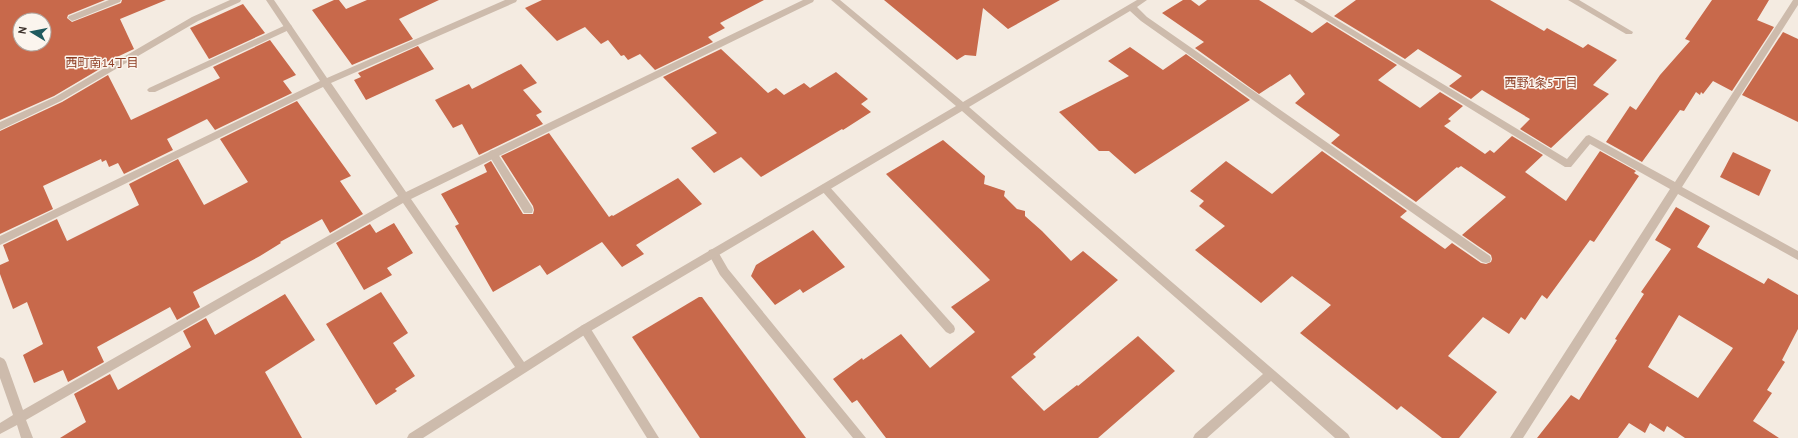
<svg xmlns="http://www.w3.org/2000/svg" width="1798" height="438" viewBox="0 0 1798 438" font-family="'PT Sans','Noto Sans JP',sans-serif">
<rect width="100%" height="100%" fill="#f4ebe1"/>
<g fill="#c8694b" fill-rule="evenodd">
<path d="M0 0H105L68 15 67 18 72 22 121 3 122 0H166L120 19 134 49 102 64 103 67 54 96 0 120ZM20 20H44V44H20Z"/>
<polygon points="334,0 339,0 346,9 367,0 439,0 399,19 413,39 352,65 312,10"/>
<polygon points="542,0 764,0 720,23 725,28 708,37 713,42 655,70 640,54 628,60 624,55 621,56 608,40 601,44 585,27 557,41 525,8"/>
<polygon points="884,0 1060,0 1008,29 983,8 976,56 965,55 957,60"/>
<polygon points="1183,0 1191,0 1199,6 1207,0 1259,0 1312,33 1327,22 1397,65 1378,80 1420,108 1440,92 1463,106 1448,119 1451,121 1444,126 1485,154 1490,150 1494,153 1512,136 1543,155 1525,172 1566,201 1600,151 1636,171 1634,173 1639,176 1594,242 1590,240 1547,299 1542,295 1525,320 1521,317 1509,334 1483,317 1448,356 1497,392 1459,438 1442,438 1401,406 1397,410 1300,333 1331,305 1292,276 1261,303 1195,250 1225,226 1199,206 1204,201 1190,191 1226,161 1272,194 1322,151 1407,211 1400,217 1445,249 1452,243 1481,263 1486,264 1491,262 1492,259 1491,255 1462,235 1506,197 1461,166 1458,168 1457,167 1416,202 1331,143 1340,135 1295,103 1305,94 1290,74 1259,94 1195,48 1204,42 1162,13"/>
<polygon points="1356,0 1490,0 1544,31 1547,28 1583,48 1588,44 1617,60 1593,85 1609,94 1551,148 1520,129 1530,119 1482,90 1471,99 1449,86 1462,76 1418,49 1405,59 1334,16"/>
<polygon points="1712,0 1769,0 1757,20 1774,27 1732,91 1713,81 1703,94 1701,92 1700,95 1696,92 1684,111 1680,110 1642,162 1606,142 1630,106 1636,110 1660,75 1690,41 1685,39"/>
<polygon points="243,4 265,33 209,59 190,28"/>
<polygon points="1783,32 1798,39 1798,122 1742,95"/>
<polygon points="270,40 296,75 283,81 292,93 215,130 207,119 167,139 173,150 124,174 118,163 109,167 106,160 102,162 101,159 43,186 53,209 0,234 0,131 62,102 108,75 131,120 220,78 213,67"/>
<polygon points="418,46 434,69 366,100 354,80 361,77 358,73"/>
<polygon points="1130,47 1163,70 1186,54 1250,100 1135,174 1109,151 1099,151 1059,112 1129,76 1108,61"/>
<polygon points="721,49 768,93 776,88 784,95 804,83 810,88 836,72 868,99 861,104 871,112 843,130 842,129 761,177 741,157 714,173 691,148 717,133 663,77"/>
<polygon points="521,64 537,83 523,90 542,112 536,115 543,124 479,155 462,124 453,128 435,100 469,84 472,89"/>
<polygon points="297,101 351,176 340,181 363,214 330,233 322,219 280,242 281,243 260,256 193,292 200,307 177,320 170,307 97,347 104,362 68,382 63,370 34,383 23,355 43,344 27,302 13,309 0,274 0,265 9,261 3,245 57,219 67,241 139,205 129,184 178,159 204,205 248,182 220,139"/>
<polygon points="549,133 609,217 612,215 613,216 678,178 702,204 636,245 644,254 622,267 602,242 547,275 540,265 493,292 455,226 459,224 441,194 487,172 484,165 491,161 523,214 533,214 534,210 533,206 501,156"/>
<polygon points="943,140 985,176 984,184 1005,191 1004,196 1017,209 1025,211 1025,216 1042,231 1071,261 1083,251 1118,280 1033,354 1036,357 1011,377 1044,411 1077,385 1078,386 1138,336 1175,371 1098,438 886,438 857,400 852,403 833,379 862,358 863,360 901,334 930,368 975,332 951,307 990,280 886,174"/>
<polygon points="1733,152 1771,170 1759,196 1720,177"/>
<path d="M1676 207 1710 226 1697 247 1764 284 1768 278 1798 295V329L1782 360 1785 362 1767 390 1772 393 1753 421 1779 438H1685L1667 426 1664 432 1650 423 1645 433 1629 423 1618 438H1537L1571 395 1579 400 1617 340 1615 339 1644 294 1641 292 1671 249 1655 240ZM1679 315 1733 348 1698 398 1648 367Z"/>
<polygon points="394,223 413,253 387,268 392,275 364,290 336,243 370,224 376,233"/>
<polygon points="813,230 845,267 803,293 800,289 775,305 751,276 756,265"/>
<polygon points="381,292 408,333 393,343 415,376 395,389 397,391 376,405 326,324"/>
<polygon points="285,294 315,340 265,372 302,438 60,438 86,422 74,394 110,374 118,390 191,347 183,331 206,318 215,335"/>
<polygon points="699,297 702,297 806,438 700,438 632,337"/>
</g>
<g fill="none" stroke-linecap="round" stroke-linejoin="round">
<g fill="#cdbbac" fill-rule="evenodd">
<polygon points="109,0 121,0 120,2 75,20 72,21 68,18 69,16"/>
<polygon points="230,0 241,0 240,2 198,21 61,101 0,130 0,122 55,97 192,17"/>
<polygon points="1568,0 1579,0 1633,32 1632,34 1626,34"/>
<polygon points="288,24 291,25 292,27 291,29 155,92 149,92 147,90 149,88"/>
<polygon points="493,150 496,151 532,207 533,210 532,213 524,213 490,157 488,154 490,151"/>
<polygon points="825,184 828,185 954,326 955,329 954,332 950,334 946,332 822,191 820,188 822,185"/>
<polygon points="713,249 717,250 728,269 866,438 853,438 720,275 708,253 709,250"/>
<polygon points="585,324 589,326 659,438 647,438 581,332 580,329 581,326"/>
</g>
<g fill="#cdbbac" fill-rule="evenodd">
<polygon points="266,0 274,0 327,78 505,0 517,0 516,2 331,83 406,192 803,0 814,0 813,2 411,199 524,362 581,326 956,106 831,0 840,0 963,102 1137,0 1147,0 1137,7 1147,17 1490,256 1491,259 1490,262 1486,263 1482,262 1141,21 1130,11 969,107 1348,434 1350,438 1335,438 1271,381 1207,438 1193,438 1195,434 1263,374 962,111 589,332 423,438 407,438 409,434 515,367 403,203 26,420 33,438 21,438 17,425 0,434 0,423 13,415 0,378 0,357 4,359 6,362 23,410 398,196 323,87 0,245 0,236 320,81"/>
<polygon points="1294,0 1304,0 1567,159 1586,136 1589,135 1675,182 1793,0 1798,0 1798,5 1682,187 1798,251 1798,260 1678,194 1523,438 1510,438 1670,189 1590,144 1571,167 1565,167"/>
</g>
</g>
<g text-anchor="middle" dominant-baseline="central" stroke-width="3" stroke-linejoin="round" paint-order="stroke">
<g font-size="12" fill="#8c3b22" stroke="#fbf5ee">
<text x="102" y="62">西町南14丁目</text>
<text x="1541" y="82">西野1条5丁目</text>
</g>
</g>
<g transform="translate(32 32) rotate(280)"><circle r="19" fill="#fbf5ee" stroke="#aea6a0"/>
<path d="M0-3L7 15L0 10L-7 15Z" fill="#1f5a5e"/>
<text y="-6" font-size="11" font-weight="bold" text-anchor="middle" fill="#3b302b">N</text>
</g>
</svg>
